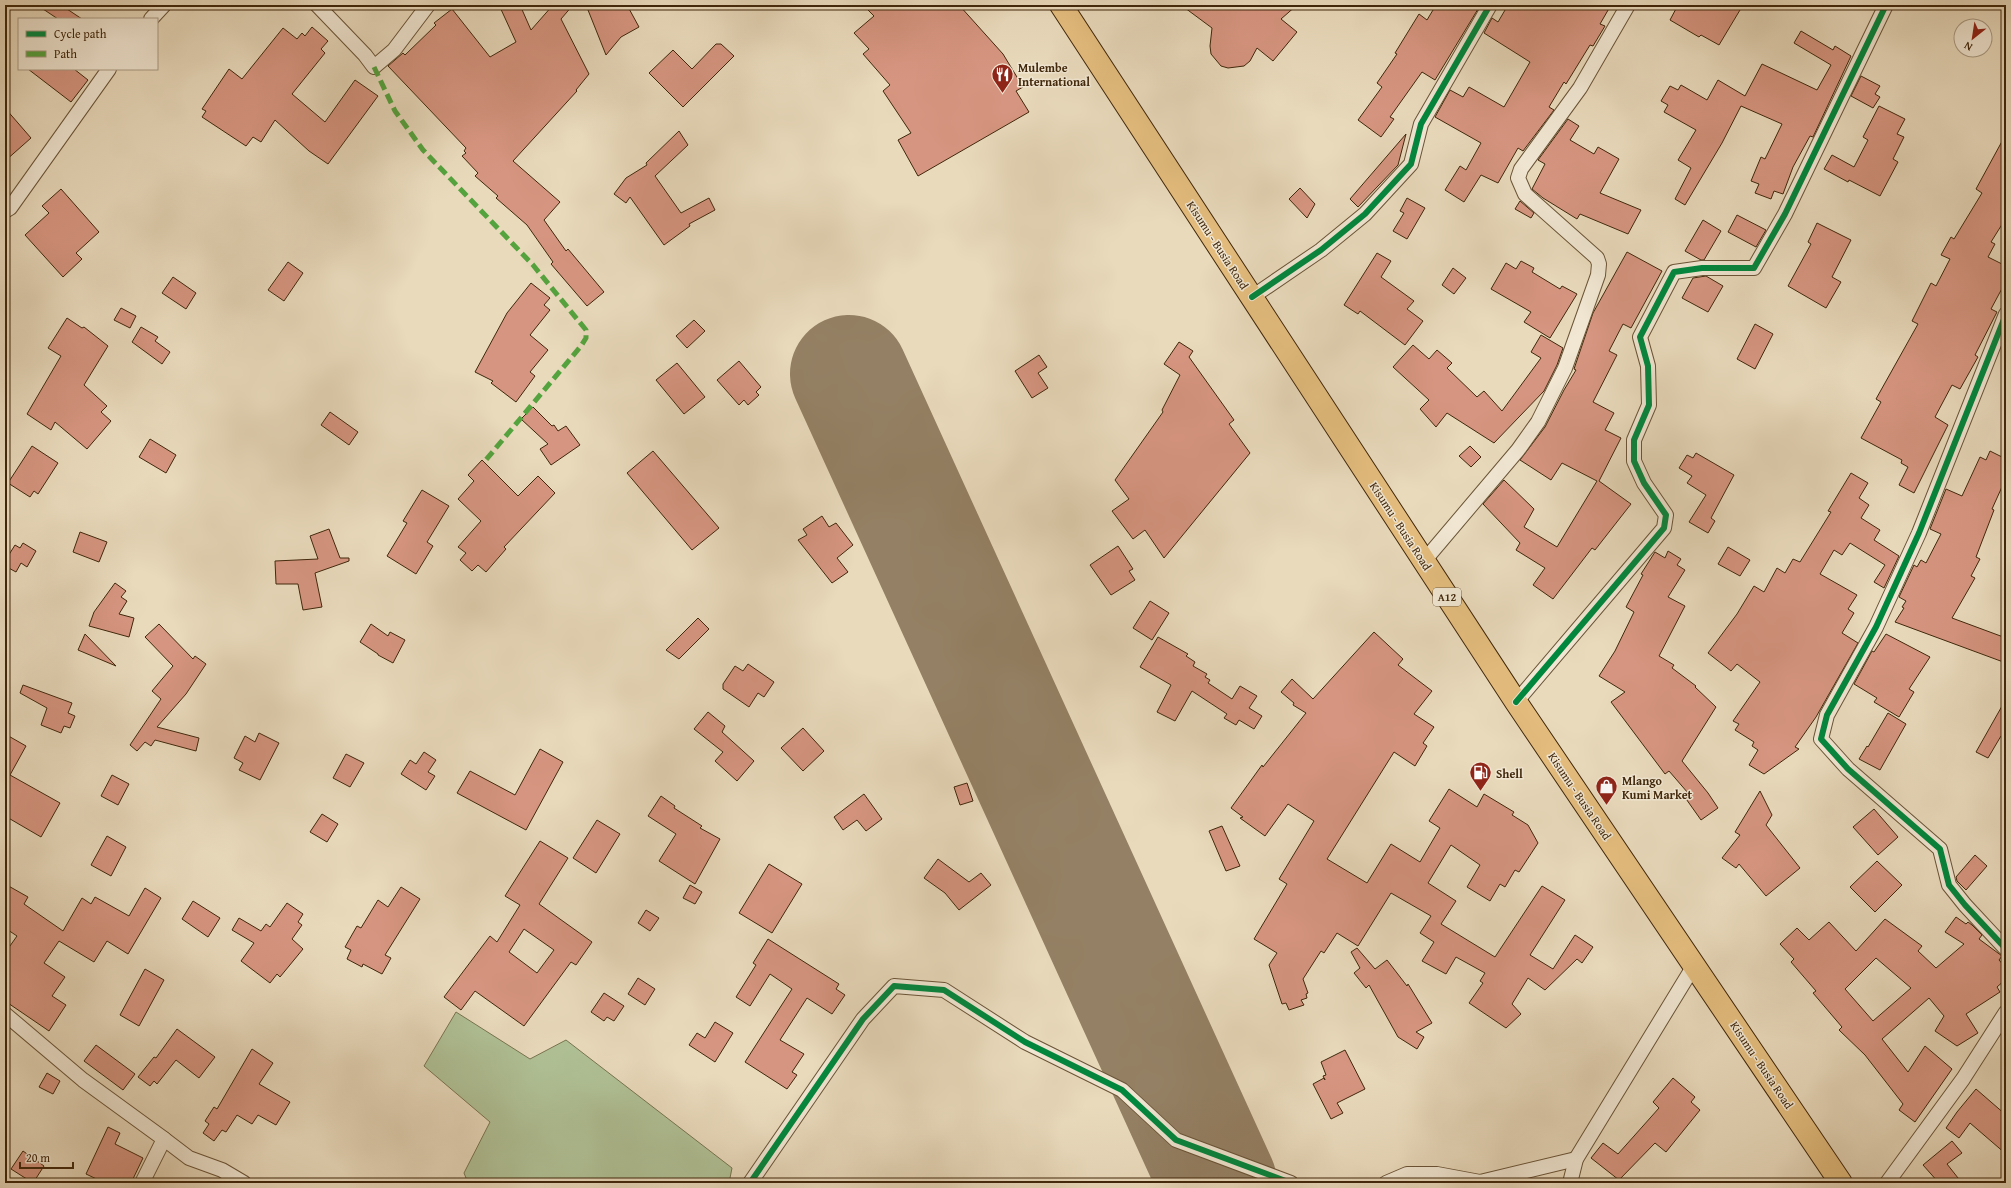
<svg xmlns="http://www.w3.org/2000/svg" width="2011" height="1188" viewBox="0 0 2011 1188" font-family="'Gentium Book Plus',serif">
<rect width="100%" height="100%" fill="#e9dabc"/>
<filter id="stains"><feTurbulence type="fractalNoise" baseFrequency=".005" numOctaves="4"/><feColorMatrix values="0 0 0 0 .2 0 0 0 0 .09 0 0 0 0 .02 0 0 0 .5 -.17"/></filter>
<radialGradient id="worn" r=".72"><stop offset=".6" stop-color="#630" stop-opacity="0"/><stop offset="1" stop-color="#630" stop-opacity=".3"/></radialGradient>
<polygon fill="#b0c196" stroke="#787450" points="456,1012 530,1059 566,1040 732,1168 729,1183 468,1183 464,1173 490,1122 424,1066"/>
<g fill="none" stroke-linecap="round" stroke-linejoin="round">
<polyline stroke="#948064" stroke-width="118" points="849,374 1218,1183"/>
</g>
<g fill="#d69580" stroke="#40270b" fill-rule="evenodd">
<polygon points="37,5 61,5 82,19 58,19"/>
<polygon points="499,5 520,5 531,30 553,5 573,5 561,19 589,74 576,90 577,91 513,161 560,202 544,220 566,251 568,249 604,292 587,306 551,264 553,262 527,225 496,198 498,196 475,176 478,173 462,156 466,153 464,151 466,148 388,66 403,53 405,55 436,25 434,23 452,9 490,57 516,42"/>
<polygon points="586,5 627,5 639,27 621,37 606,55"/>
<polygon points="863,5 959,5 1003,54 1023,87 1016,91 1029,112 918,176 898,140 911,133 883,91 890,85 863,54 869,49 854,33 874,16"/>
<polygon points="1181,5 1297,5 1281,19 1297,32 1273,61 1257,48 1250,61 1244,66 1228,68 1221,66 1211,54 1210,46 1212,28"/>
<polygon points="1436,5 1470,5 1478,9 1435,80 1422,72 1390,117 1394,119 1381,137 1358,120 1382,87 1377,83 1397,54 1395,53 1419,14 1427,20"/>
<polygon points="1508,5 1611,5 1600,24 1605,26 1593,46 1590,45 1566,84 1564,82 1549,107 1554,110 1523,151 1518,148 1498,183 1481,175 1464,202 1445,190 1460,166 1466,170 1481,143 1435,117 1450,90 1463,97 1469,87 1504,107 1530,62 1484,33 1492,18 1498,22"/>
<polygon points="1678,5 1743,5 1719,45 1701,35 1699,37 1670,20"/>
<polygon points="312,27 328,41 321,49 325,53 292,94 325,122 355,80 378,96 328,164 309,151 275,120 261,142 253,137 246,146 202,117 206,111 202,109 229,69 242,79 283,28 297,39 302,33 305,36"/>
<polygon points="1801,31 1833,50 1835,46 1851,56 1813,137 1810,136 1793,167 1783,194 1774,191 1771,199 1755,193 1759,184 1751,181 1761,157 1765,159 1782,124 1741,106 1722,143 1685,205 1675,199 1691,168 1678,160 1696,130 1664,112 1668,105 1661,101 1670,86 1678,90 1681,85 1707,100 1718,80 1745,96 1762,64 1817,90 1831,65 1794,43"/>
<polygon points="716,44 721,44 734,56 683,107 649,73 673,50 692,69"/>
<polygon points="28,69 74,69 88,80 71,102"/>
<polygon points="1861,76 1880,86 1875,94 1880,97 1873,108 1851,96"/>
<polygon points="1879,106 1905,119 1897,134 1904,137 1893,159 1898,162 1880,196 1849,180 1848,182 1824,169 1832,155 1854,167 1868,140 1863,137"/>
<polygon points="5,108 31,138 5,161"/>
<polygon points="1568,119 1579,126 1570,140 1594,154 1598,147 1619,159 1600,193 1641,210 1628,234 1580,214 1577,219 1543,198 1532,189 1545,164 1538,160"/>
<polygon points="679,131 688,145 655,176 681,213 709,198 715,210 689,224 690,226 664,245 630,197 626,203 614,194 626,178 647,165 646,163"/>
<polygon points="1406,134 1398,165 1358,207 1350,199"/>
<polygon points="2006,134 2006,218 1991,242 1995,244 1988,257 2006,266 2006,281 1991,309 1997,312 1975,355 1978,357 1960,389 1952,385 1935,417 1948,425 1914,493 1899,485 1908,467 1901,463 1902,460 1861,438 1881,402 1876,399 1918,324 1912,321 1931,283 1936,286 1950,259 1941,255 1951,237 1954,239 1982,193 1976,189"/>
<polygon points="1300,188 1315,204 1307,218 1289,199"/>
<polygon points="61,189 99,232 76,253 82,259 63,277 25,235 49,213 42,206"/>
<polygon points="1407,198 1425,208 1407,239 1393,231 1404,213 1400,211"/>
<polygon points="1520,201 1534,213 1531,218 1515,209"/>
<polygon points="1737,215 1766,230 1756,247 1728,232"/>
<polygon points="1703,220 1721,231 1704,260 1701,260 1685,251"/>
<polygon points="1817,223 1851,240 1832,277 1841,282 1826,308 1788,286 1811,244 1808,242"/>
<polygon points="1627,252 1662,271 1631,328 1623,324 1609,351 1617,355 1593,402 1614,413 1605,430 1621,438 1599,481 1631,504 1595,550 1592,548 1553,599 1533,585 1545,568 1516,550 1520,543 1483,504 1504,480 1534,509 1524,527 1557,547 1597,481 1562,463 1551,480 1520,460 1545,427 1564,390 1576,370 1574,369 1593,313"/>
<polygon points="1377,253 1391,261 1381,277 1414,301 1407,309 1423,321 1405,345 1360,311 1358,314 1344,305"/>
<polygon points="1521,261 1534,268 1532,272 1560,289 1562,286 1577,294 1550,338 1524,322 1531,312 1491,289 1506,263 1516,269"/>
<polygon points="288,262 303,273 284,301 268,290"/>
<polygon points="1453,268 1466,278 1454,294 1442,285"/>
<polygon points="1706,276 1723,286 1708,312 1682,298 1693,278"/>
<polygon points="173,277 196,293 186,309 162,293"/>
<polygon points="531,283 550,298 544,305 550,310 530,335 548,350 530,372 535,376 516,402 491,383 493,381 475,372 507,313"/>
<polygon points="121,308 136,316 130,328 114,320"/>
<polygon points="67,318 82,328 84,327 108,346 84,385 107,406 101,412 111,421 87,449 55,422 51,430 27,414 61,356 48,348"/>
<polygon points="694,320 705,331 687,348 676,336"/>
<polygon points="1755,324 1773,334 1755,369 1737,359"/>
<polygon points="141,327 158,337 155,341 170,352 162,364 132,342"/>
<polygon points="1541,335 1563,348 1557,365 1544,391 1494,443 1447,413 1436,427 1420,409 1429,400 1393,367 1413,345 1429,359 1437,350 1452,363 1447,368 1477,397 1484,391 1502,411 1541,358 1531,352"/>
<polygon points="1179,342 1193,351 1189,357 1234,420 1229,424 1250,453 1164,558 1145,530 1133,539 1112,511 1129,499 1115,480 1163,412 1162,410 1180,375 1164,364"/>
<polygon points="1039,355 1047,367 1038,373 1048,388 1032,398 1015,371"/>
<polygon points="739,361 761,387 756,392 759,395 748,405 744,400 739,405 717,380"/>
<polygon points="677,363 705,397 684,414 656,380"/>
<polygon points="533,407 552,426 554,425 558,431 566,426 580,445 551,465 540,449 548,444 521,419"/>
<polygon points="330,412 358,432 349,445 321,425"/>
<polygon points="150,439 176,455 166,473 139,457"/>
<polygon points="32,446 58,463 38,494 34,491 30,497 8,483"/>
<polygon points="1470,446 1481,457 1471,467 1459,456"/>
<polygon points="653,451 719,528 692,550 627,473"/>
<polygon points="1990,451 2006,459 2006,478 1992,509 1994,510 1976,557 1980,559 1971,576 1975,578 1952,618 2006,638 2006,663 1895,622 1904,608 1902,607 1906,601 1899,597 1914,565 1917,567 1921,560 1926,563 1941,534 1930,529 1946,489 1962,496 1980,457 1986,460"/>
<polygon points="1696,453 1734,475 1711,518 1715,521 1708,533 1689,522 1706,495 1687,483 1692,476 1679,468 1687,455 1693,458"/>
<polygon points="482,460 518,496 538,476 555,493 504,547 506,549 486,572 478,565 472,571 460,560 466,553 458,547 481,521 458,499 474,481 468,475"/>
<polygon points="1851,473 1868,483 1859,498 1869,505 1861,518 1880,530 1874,540 1899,556 1884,588 1874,582 1885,565 1850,543 1842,555 1834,550 1820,574 1857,595 1848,609 1854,613 1842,633 1858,643 1816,717 1795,747 1799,749 1764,774 1749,765 1758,750 1752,746 1754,742 1735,730 1739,724 1733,721 1760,682 1737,664 1731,671 1708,653 1737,614 1754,586 1764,592 1777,568 1785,573 1793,559 1800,562 1831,512 1828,511"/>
<polygon points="422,490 449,506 427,542 433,546 416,574 387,556 407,523 403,521"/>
<polygon points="822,516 829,527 836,523 853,545 837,558 848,572 832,583 798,540 807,535 803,529"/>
<polygon points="329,529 340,558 349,558 349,561 315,573 322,607 303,610 298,584 276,584 275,561 318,559 310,536"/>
<polygon points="80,532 107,542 99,562 73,552"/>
<polygon points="23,543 36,551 27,567 21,563 16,572 5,566 5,561 15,545 20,548"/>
<polygon points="1118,546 1133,569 1129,571 1135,580 1111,595 1090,565"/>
<polygon points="1728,547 1750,560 1740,576 1718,564"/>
<polygon points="1668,551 1681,559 1677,565 1685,570 1668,597 1685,606 1659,656 1674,665 1672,668 1696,686 1695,687 1716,707 1682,761 1708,793 1718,808 1701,820 1684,796 1688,793 1669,771 1665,774 1611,702 1625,692 1599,676 1615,651 1634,612 1626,607 1643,575 1641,574 1655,552 1665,558"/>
<polygon points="115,583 126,591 121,597 127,601 119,614 134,618 129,637 89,626 94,612"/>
<polygon points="1150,601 1169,613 1152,640 1133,628"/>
<polygon points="698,618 709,629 679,659 666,650"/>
<polygon points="159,624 193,659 195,656 206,664 186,694 157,727 199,738 196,751 155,740 151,746 145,742 137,751 130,745 161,699 152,691 173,666 145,637"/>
<polygon points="371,624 388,636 390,632 405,640 393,663 378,655 378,654 360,642"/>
<polygon points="1374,632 1403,659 1398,665 1432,691 1414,714 1434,727 1423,743 1427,746 1415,766 1394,752 1327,859 1367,883 1391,844 1420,862 1440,828 1429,821 1449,789 1477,807 1484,794 1514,812 1512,815 1528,825 1538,843 1519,872 1515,870 1505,887 1500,884 1490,901 1467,887 1480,865 1451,845 1428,883 1456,901 1441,924 1495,957 1542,886 1565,900 1530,955 1553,969 1575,935 1593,947 1582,963 1577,959 1545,990 1528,978 1512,1004 1521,1014 1506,1028 1469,1003 1483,983 1480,981 1485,973 1456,957 1446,974 1422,961 1434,942 1420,933 1431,916 1391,893 1358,946 1337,933 1324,953 1321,951 1303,979 1308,993 1306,994 1307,998 1301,1000 1304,1005 1289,1010 1286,1003 1282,1004 1269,965 1277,953 1254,939 1287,884 1279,879 1314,821 1288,804 1265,836 1240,818 1243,817 1231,808 1262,765 1263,767 1306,713 1293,705 1294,703 1281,692 1292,679 1313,699"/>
<polygon points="85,634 116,666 78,650"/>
<polygon points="1886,634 1930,657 1909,689 1914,692 1899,717 1874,702 1877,698 1854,684 1872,651 1874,652"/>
<polygon points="1158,637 1188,654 1186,656 1195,662 1193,666 1207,674 1205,677 1210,680 1208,683 1232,699 1240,686 1257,696 1249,708 1262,716 1254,729 1239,720 1236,725 1224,718 1227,714 1192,691 1175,721 1157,712 1171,685 1140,667"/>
<polygon points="748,664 774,682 764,697 758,693 749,707 723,689 723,684 735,666 743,671"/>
<polygon points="23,685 72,703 68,713 75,716 70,728 64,726 61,733 41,725 47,708 20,693"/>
<polygon points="2006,699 2006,739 2001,736 1988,758 1976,752"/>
<polygon points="708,712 725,726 722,732 754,761 737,781 715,761 723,752 694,729"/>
<polygon points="1888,713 1906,724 1880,770 1859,759 1867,746 1868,747"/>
<polygon points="803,728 824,751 803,771 781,748"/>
<polygon points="259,733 279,743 260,780 239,770 243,763 234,758 245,736 255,742"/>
<polygon points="5,734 26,746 10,775 60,803 41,837 5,816"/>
<polygon points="540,749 563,762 526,830 457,793 470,771 515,795"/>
<polygon points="424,752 436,760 428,772 435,776 426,790 401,774 410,760 416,764"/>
<polygon points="346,754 364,763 350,787 333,778"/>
<polygon points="112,775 129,784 118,805 101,796"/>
<polygon points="967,783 973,801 960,805 954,787"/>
<polygon points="1760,791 1772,815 1766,825 1800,868 1766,896 1739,864 1736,868 1722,858 1740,835 1735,832"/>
<polygon points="864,794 882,819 866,831 857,820 843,830 834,817"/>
<polygon points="661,796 675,806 674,808 702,826 700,828 720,839 695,884 659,861 676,834 648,816"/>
<polygon points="1874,809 1898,837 1878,855 1853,827"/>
<polygon points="322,814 338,824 327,842 310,832"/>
<polygon points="597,820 620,834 596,873 573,858"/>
<polygon points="1222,826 1240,866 1226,871 1209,831"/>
<polygon points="107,836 126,847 111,876 91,865"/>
<path d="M540 841 568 858 539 904 592 942 576 965 571 962 524 1026 475 991 461 1010 444 997 490 936 497 942 520 905 505 896ZM524 929 554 950 537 973 509 952Z"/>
<polygon points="1975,855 1987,866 1966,890 1957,881 1956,877"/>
<polygon points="938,859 969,882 981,873 991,885 959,910 945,893 924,878"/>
<polygon points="1877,861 1902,885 1875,912 1850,887"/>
<polygon points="769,864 802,884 772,933 739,913"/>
<polygon points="5,884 28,897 24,904 63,931 82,898 91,904 95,897 129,916 145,888 161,898 128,954 107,941 94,962 59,941 44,963 65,977 52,996 66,1005 49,1031 5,1001 5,953 17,936 5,928"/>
<polygon points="690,885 702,892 695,904 683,898"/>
<polygon points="401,887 420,899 385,955 391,958 382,974 363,964 362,967 347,959 351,950 345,947 357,926 361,928 378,900 388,907"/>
<polygon points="193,901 220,918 208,937 182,919"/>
<polygon points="287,903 303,914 298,922 302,925 292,939 303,949 280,977 277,974 270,983 241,961 254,943 232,930 239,918 261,931 266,924 270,927"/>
<polygon points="646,910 659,918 650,931 638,923"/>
<path d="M1956 917 1966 924 1968 922 1972 925 1982 935 1979 939 2002 956 1999 960 2006 968V979L1997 987 2000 992 1966 1014 1978 1033 1957 1046 1935 1031 1944 1016 1929 998 1882 1039 1908 1072 1925 1046 1952 1069 1915 1122 1899 1110 1903 1104 1865 1055 1839 1030 1842 1027 1813 993 1816 991 1791 962 1794 959 1780 944 1797 928 1809 940 1829 922 1856 951 1885 919 1922 946 1918 951 1936 968 1964 944 1945 932ZM1876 958 1911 988 1873 1021 1845 989Z"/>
<polygon points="768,939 839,984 836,989 845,995 832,1014 807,998 780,1040 804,1054 792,1072 797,1075 787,1089 745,1062 792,989 770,974 750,1006 736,997 756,965 753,963"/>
<polygon points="1357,948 1375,969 1387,960 1407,986 1408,984 1432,1023 1416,1032 1424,1037 1417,1049 1398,1037 1369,985 1366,988 1354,973 1360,968 1351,952"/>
<polygon points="145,969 164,980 139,1026 120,1015"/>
<polygon points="638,978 655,989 645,1005 628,994"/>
<polygon points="604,993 624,1006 614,1021 607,1017 604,1021 591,1012"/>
<polygon points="715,1022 733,1033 715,1062 689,1045 697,1033 705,1038"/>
<polygon points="177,1029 215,1057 199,1078 176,1060 157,1084 154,1081 150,1086 138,1077 154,1057 156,1058"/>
<polygon points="96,1045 135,1074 123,1090 84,1061"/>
<polygon points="252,1049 273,1063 259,1084 290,1102 276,1125 258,1115 252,1124 237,1115 226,1132 222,1130 214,1141 203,1133 209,1124 205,1121 214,1107 217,1109"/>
<polygon points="1345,1050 1365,1089 1337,1103 1343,1113 1331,1119 1313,1084 1324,1078 1325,1080 1323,1076 1326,1075 1321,1062"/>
<polygon points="47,1073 60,1081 53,1094 39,1087"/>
<polygon points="1673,1078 1695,1097 1691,1102 1700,1110 1666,1152 1655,1143 1619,1180 1591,1158 1603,1143 1618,1154 1659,1108 1653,1102"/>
<polygon points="1976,1089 2006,1115 2006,1154 1970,1123 1959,1138 1946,1128 1957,1112"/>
<polygon points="108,1127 120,1133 115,1144 143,1158 131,1183 105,1183 86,1174"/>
<polygon points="1952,1141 1962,1153 1947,1164 1962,1183 1939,1183 1923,1165"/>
<polygon points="23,1151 44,1166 33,1183 11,1169"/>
</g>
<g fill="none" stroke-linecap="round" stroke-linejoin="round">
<defs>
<g id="minor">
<polyline points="317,5 365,55 374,67 394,50 428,5"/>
<polyline points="151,19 164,5"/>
<polyline points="5,211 10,208 109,69"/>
<polyline points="1252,297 1321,250 1365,214 1411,164 1421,124 1490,5"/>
<polyline points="2006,314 1919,533 1876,627 1827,715 1821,739 1848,769 1940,849 1949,885 1965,905 2006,949"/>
<polyline points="1424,561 1518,450 1538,422 1565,368 1598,275 1599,264 1597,258 1525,194 1518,178 1521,169 1580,88 1628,5"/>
<polyline points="1516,702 1664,528 1666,515 1644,483 1634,461 1634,440 1649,405 1648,366 1640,337 1674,272 1702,268 1754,268 1785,214 1886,5"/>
<polyline points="5,1014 83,1080 164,1139 142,1183"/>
<polyline points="164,1139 189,1158 222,1170 244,1183"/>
<polyline points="750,1183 863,1019 894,986 944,990 1025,1042 1122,1090 1176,1140 1291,1183"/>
<polyline points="1386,1183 1407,1174 1437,1174 1480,1182 1576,1159"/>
<polyline points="1570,1183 1576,1159 1695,964"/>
<polyline points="1887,1183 1963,1079 2006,1012"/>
</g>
<polyline id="trunk" points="1061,5 1516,702 1841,1183"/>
</defs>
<use href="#minor" stroke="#6a5437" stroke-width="16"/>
<use href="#trunk" stroke="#40270b" stroke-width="24"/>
<use href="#minor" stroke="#f1e7d3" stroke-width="14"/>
<use href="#trunk" stroke="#e4bd7e" stroke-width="22"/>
<polyline stroke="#54a33e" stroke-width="5" stroke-dasharray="10 5" stroke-linecap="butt" points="374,67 395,111 423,150 533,265 586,330 586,338 581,346 485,461"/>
<defs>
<g id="cycleway">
<polyline points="1252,297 1321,250 1365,214 1411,164 1421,124 1490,5"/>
<polyline points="2006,314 1919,533 1876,627 1827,715 1821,739 1848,769 1940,849 1949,885 1965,905 2006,949"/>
<polyline points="1516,702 1664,528 1666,515 1644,483 1634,461 1634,440 1649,405 1648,366 1640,337 1674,272 1702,268 1754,268 1785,214 1886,5"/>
<polyline points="750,1183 863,1019 894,986 944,990 1025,1042 1122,1090 1176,1140 1291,1183"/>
</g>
</defs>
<use href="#cycleway" stroke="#f1e7d3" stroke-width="8"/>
<use href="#cycleway" stroke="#00873e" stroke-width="6"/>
</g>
<defs>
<symbol id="restaurant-pin" viewBox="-11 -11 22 30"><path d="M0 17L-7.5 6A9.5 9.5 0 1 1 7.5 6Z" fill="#8f2418" stroke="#f1e7d3"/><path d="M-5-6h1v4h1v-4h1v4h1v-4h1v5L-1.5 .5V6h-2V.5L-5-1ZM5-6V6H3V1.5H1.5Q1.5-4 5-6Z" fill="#fff"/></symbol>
<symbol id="fuel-pin" viewBox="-11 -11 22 30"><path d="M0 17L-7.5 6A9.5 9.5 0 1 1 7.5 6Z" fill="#8f2418" stroke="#f1e7d3"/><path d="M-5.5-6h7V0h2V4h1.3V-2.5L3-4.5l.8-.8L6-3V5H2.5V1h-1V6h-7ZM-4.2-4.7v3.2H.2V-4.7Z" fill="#fff"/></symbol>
<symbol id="shop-pin" viewBox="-11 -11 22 30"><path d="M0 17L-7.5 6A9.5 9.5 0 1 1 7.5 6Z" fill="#8f2418" stroke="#f1e7d3"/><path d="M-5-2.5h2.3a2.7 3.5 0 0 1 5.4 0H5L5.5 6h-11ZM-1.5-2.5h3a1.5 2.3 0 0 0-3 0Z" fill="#fff"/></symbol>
</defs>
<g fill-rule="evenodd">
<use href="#restaurant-pin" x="990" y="62" width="25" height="34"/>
<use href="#fuel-pin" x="1468" y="760" width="25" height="34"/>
<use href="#shop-pin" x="1594" y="774" width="25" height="34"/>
</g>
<g text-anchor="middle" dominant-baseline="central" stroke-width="3" stroke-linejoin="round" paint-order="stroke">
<rect fill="#f1e7d3" stroke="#756147" stroke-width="1" x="1433" y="588" width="28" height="18" rx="3"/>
<g font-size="11" font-weight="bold" fill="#40270b">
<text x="1447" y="597">A12</text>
</g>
<g font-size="12" font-weight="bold" fill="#40270b" stroke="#f1e7d3" text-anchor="start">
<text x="1018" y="67">Mulembe<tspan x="1018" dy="14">International</tspan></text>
<text x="1496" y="773">Shell</text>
<text x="1622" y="780">Mlango<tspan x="1622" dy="14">Kumi Market</tspan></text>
</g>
<g font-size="12" fill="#40270b" stroke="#f1e7d3">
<text transform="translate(1218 245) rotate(57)">Kisumu - Busia Road</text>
<text transform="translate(1401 526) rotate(57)">Kisumu - Busia Road</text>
<text transform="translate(1580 796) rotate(56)">Kisumu - Busia Road</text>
<text transform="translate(1762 1065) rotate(56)">Kisumu - Busia Road</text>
</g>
</g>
<rect width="2011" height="1188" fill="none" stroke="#e9dabc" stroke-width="20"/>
<rect x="6" y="6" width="1999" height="1176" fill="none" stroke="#40270b" stroke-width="2"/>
<rect x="10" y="10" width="1991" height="1168" fill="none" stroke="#40270b"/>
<rect x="18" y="18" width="140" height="52" fill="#f1e7d3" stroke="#aa9a83"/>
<rect x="26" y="31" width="20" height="6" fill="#00873e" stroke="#aa9a83"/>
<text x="54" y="38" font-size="12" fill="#40270b">Cycle path</text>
<rect x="26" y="51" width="20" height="6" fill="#54a33e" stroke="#aa9a83"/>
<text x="54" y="58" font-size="12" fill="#40270b">Path</text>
<g transform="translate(1973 38) rotate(210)"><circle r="19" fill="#f1e7d3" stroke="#aa9a83"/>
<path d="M0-3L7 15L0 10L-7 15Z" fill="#8f2418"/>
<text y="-6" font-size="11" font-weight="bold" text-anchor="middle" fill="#40270b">N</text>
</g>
<path d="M20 1162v6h53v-6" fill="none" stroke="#40270b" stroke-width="2"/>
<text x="26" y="1162" font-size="12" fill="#40270b" stroke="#f1e7d3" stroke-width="3" paint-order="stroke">20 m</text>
<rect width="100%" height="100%" filter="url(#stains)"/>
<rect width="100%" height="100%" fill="url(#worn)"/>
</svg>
